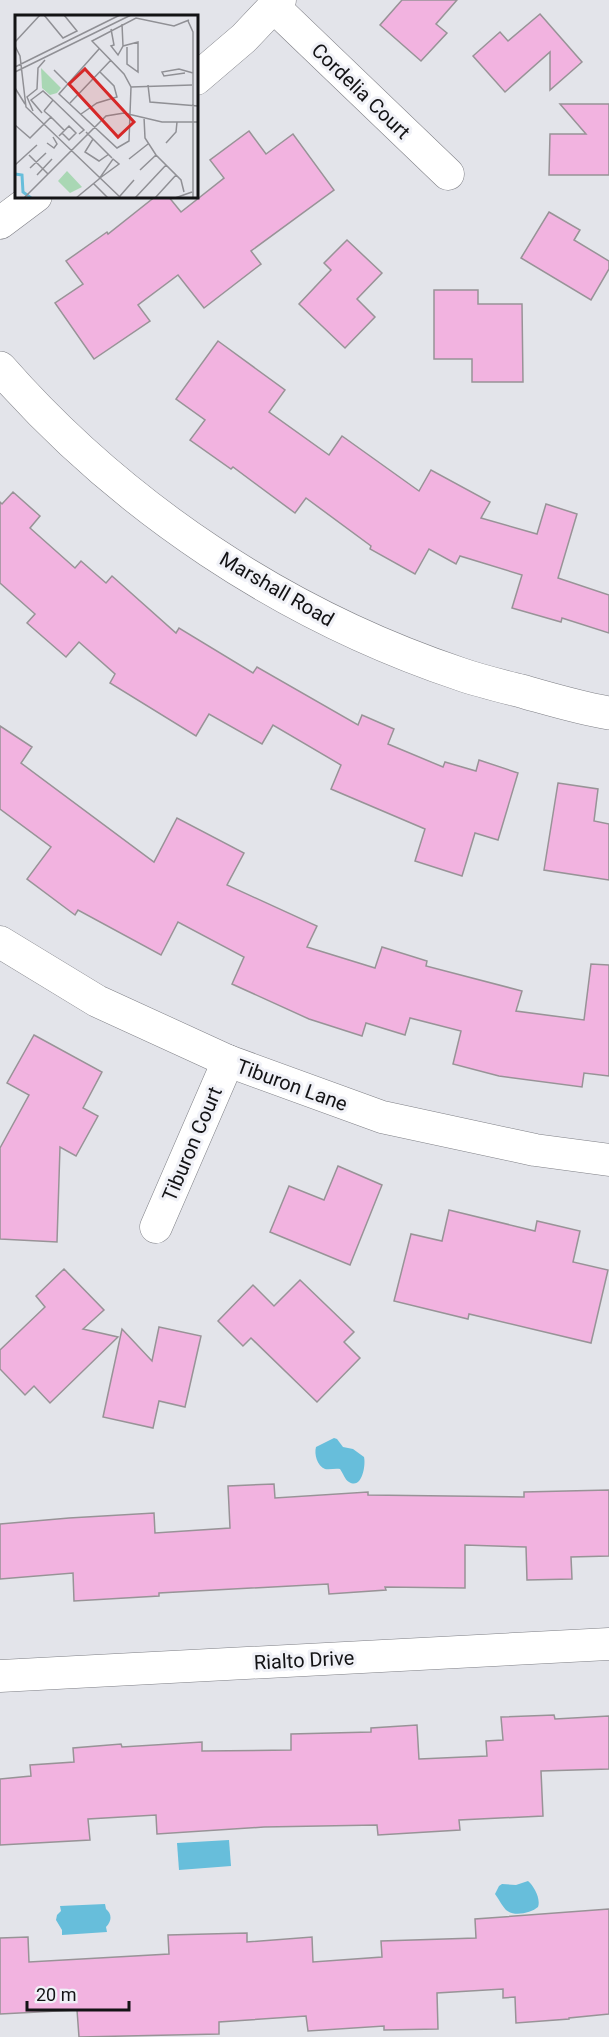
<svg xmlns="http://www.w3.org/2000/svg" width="609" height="2037" viewBox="0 0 609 2037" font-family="Roboto,sans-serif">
<rect width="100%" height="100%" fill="#e3e4ea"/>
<g fill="#67bedb">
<path d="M334 1438 337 1439 343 1447 353 1449 364 1457C366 1465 362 1490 349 1482 345 1480 343 1473 340 1469 335 1468 330 1470 325 1469 317 1466 314 1454 316 1447Z"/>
<polygon points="229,1840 231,1866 179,1870 177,1843"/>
<path d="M528 1881C534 1886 541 1899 538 1907 531 1913 514 1917 506 1910 503 1907 498 1898 495 1894L499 1886 502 1884 516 1885Z"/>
<path d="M105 1904 106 1909C112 1914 112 1921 106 1927L107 1932 62 1935V1930L56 1920 57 1915 61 1911 60 1906Z"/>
</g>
<g fill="#f2b3e0" stroke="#989397" stroke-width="1.5">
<polygon points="402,0 457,0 436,24 447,33 421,61 380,25"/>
<polygon points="540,14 582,62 550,90 550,52 505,92 473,56 500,32 508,41"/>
<polygon points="560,104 609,104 609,175 549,175 550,134 586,134"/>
<polygon points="249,131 266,154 293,134 334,190 251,251 261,264 204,308 178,275 138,305 150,321 94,359 55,303 83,284 66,261 107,232 108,234 156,196 168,196 181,212 224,178 210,160"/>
<polygon points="549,212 580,230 574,240 609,261 609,269 591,300 521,258"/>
<polygon points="347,240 382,273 357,299 375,317 345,348 299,304 331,270 324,263"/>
<polygon points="434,290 478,290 478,304 522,304 523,382 472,382 472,359 434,359"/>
<polygon points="218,341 285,390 269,412 329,455 342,436 419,491 431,470 490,502 481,518 537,534 546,504 577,514 558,578 609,595 609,633 562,618 561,622 512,608 522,575 460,556 456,564 429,549 415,574 370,549 371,546 306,498 295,513 233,467 231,469 190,440 205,420 176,399"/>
<polygon points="13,492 40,516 30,528 75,568 81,561 106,583 112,576 176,633 179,628 253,673 257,667 358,725 362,715 394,729 388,744 443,767 445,762 476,771 479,760 518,773 498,840 475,833 462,876 415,861 425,829 331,789 341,765 273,725 262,744 209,714 196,736 110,683 115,674 79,642 66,657 27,623 35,614 0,583 0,502 2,504"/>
<polygon points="0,726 32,747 21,763 154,862 177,818 244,853 227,885 317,926 307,947 375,968 382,947 427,961 426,966 522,991 516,1011 584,1020 591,964 609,965 609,1076 584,1073 582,1087 499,1076 453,1064 461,1031 410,1018 405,1035 366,1023 362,1036 309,1019 232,984 244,957 178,922 161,955 78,910 75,915 27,879 51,847 0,809"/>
<polygon points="558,783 598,789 594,821 609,824 609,880 544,870"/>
<polygon points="34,1035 102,1072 83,1108 98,1116 76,1156 60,1147 57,1242 0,1239 0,1148 29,1095 7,1083"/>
<polygon points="338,1166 382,1185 350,1265 270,1232 289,1186 324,1200"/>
<polygon points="449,1210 535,1231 537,1221 580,1231 573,1262 608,1270 591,1343 469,1314 468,1319 394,1301 411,1234 442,1241"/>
<polygon points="64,1269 104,1310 83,1329 118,1337 50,1403 34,1386 25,1395 0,1369 0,1350 45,1307 36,1296"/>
<polygon points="300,1280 354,1332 344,1342 360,1358 317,1402 251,1338 243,1346 218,1321 253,1285 274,1306"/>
<polygon points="159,1327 201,1336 185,1407 159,1401 153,1428 103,1417 122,1329 152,1361"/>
<polygon points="274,1484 275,1498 368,1492 368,1495 524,1497 524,1492 609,1490 609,1556 571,1557 572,1579 527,1580 526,1547 465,1545 465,1588 385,1587 386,1590 329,1594 328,1584 159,1593 159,1596 74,1601 73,1573 0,1579 0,1524 69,1518 154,1513 155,1533 230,1528 228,1486"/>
<polygon points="554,1715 555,1719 609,1716 609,1769 541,1771 543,1816 459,1820 460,1830 378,1835 377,1825 264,1827 157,1834 156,1815 88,1819 90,1840 0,1845 0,1779 31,1776 30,1765 74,1762 73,1748 121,1744 122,1747 202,1742 202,1751 291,1750 291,1734 371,1732 371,1728 417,1725 419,1759 487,1756 486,1741 503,1740 501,1717"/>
<polygon points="609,1909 609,2014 569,2018 569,2019 516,2023 515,1997 503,1998 503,1989 437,1993 438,2029 384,2030 384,2026 308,2031 306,2016 219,2022 219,2034 79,2037 77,2010 0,2014 0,1938 28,1937 29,1962 169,1954 168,1935 247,1933 247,1942 312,1937 313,1962 382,1957 381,1941 476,1938 475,1919"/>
</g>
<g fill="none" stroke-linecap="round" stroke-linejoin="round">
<defs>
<g id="minor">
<polyline points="274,7 448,174"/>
<polyline points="196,79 244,38 280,0"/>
<polyline points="0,223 36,196"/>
<polyline points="0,942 97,1001 228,1061 382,1117 535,1150 609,1160"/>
<polyline points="156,1227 228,1061"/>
<polyline points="0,1676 609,1644"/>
</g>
<path id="tertiary" d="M0 368C122 507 284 615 460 674 480 681 501 686 521 691 550 699 579 708 609 713"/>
</defs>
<use href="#minor" stroke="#7e7f85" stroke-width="33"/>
<use href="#tertiary" stroke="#7e7f85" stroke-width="34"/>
<use href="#minor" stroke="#fff" stroke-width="32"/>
<use href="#tertiary" stroke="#fff" stroke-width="33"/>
</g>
<g text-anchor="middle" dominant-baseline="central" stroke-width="6" stroke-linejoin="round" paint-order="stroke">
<g font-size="20" fill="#131315" stroke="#f0f1f7">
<text transform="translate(361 91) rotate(44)">Cordelia Court</text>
<text transform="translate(277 589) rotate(30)">Marshall Road</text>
<text transform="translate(292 1085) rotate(20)">Tiburon Lane</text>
<text transform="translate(192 1144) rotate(-67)">Tiburon Court</text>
<text transform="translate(304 1660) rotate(-3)">Rialto Drive</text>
</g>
</g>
<g transform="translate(15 15)">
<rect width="183" height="183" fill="#e3e4ea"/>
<path d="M26 53 46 73 42 78 35 80 27 73ZM52 156 67 172 55 178 43 166Z" fill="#a9d7b4"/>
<path fill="none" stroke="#67bedb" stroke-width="3" d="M0 159 7 160 8 177 16 183"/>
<path fill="none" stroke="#909095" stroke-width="1.5" d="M29 0 48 23 62 16 49 0M173 6 178 17V183M96 14 99 30 96 31 103 40 108 31 107 9M0 27 25 0M0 31 5 41 11 92 106 183M108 31 123 27V57L112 49V32M84 34 44 79 102 133 114 126 116 72 109 59 77 26 121 3 159 11 174 5M0 52 105 0M39 55 52 68M0 57 116 0M170 58 149 61 147 57 164 54 178 58M133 70 135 87 183 91M116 72 177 70M0 73 10 89M55 88 96 45M18 96 12 82 22 74 23 53 30 45M29 96 38 85 69 115 64 119M27 98 16 85 28 76 38 85M66 99 82 88 102 82 99 71 85 57M36 102 50 116M129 102 130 123 141 140 166 165 169 177M0 110 15 123 36 102 29 96M71 117 97 143M44 121 54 111 61 118 54 125 47 118M78 124 70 137 84 146 94 139M32 128 39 133 42 129 38 122M151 128 161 117 162 107M14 140 33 159M114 144 133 129M0 150 22 130M15 153 31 138M125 155 141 140M22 160 37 144M79 169 93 183M105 181 119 165M9 183 91 101 109 98 147 107H183M61 183 84 164 98 144 104 149 85 163M120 183 151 150M140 183 161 160M160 183 177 177"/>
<path fill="#d62828" fill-opacity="0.15" stroke="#d62828" stroke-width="3" d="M70 54 119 107 103 122 54 69Z"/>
<rect width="183" height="183" fill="none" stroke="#131315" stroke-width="3"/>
</g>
<path d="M27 2001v9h102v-9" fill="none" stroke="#131315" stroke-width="3"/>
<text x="36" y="2001" font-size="18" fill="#131315" stroke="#f0f1f7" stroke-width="4.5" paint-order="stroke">20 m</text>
</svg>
